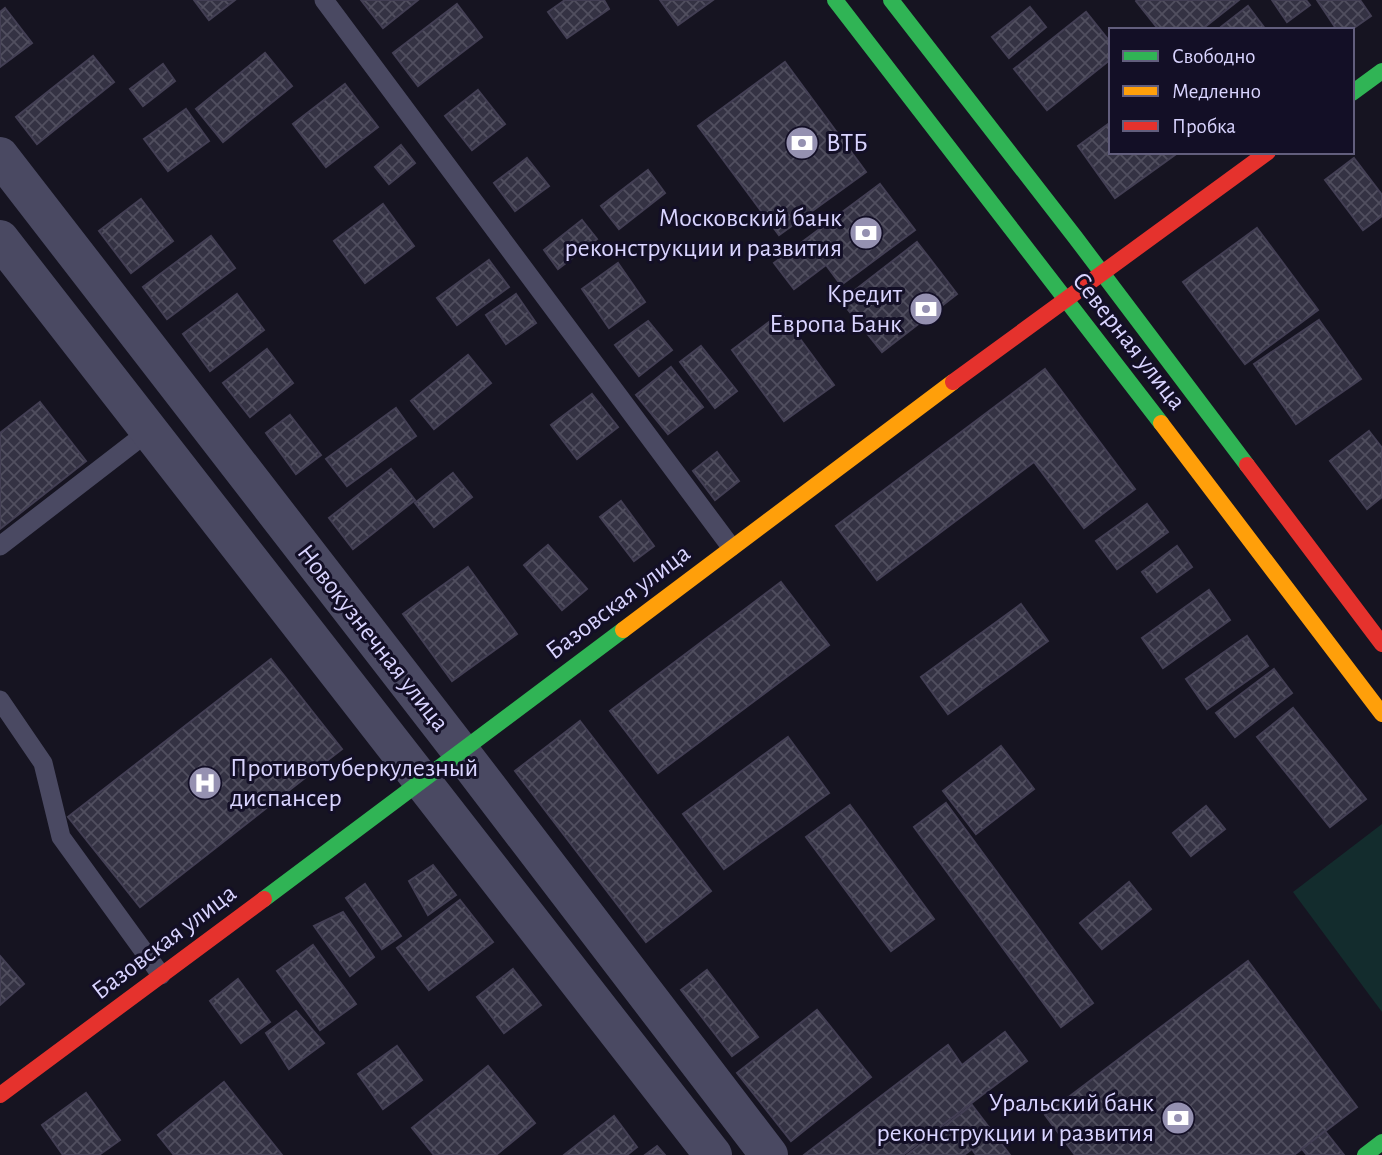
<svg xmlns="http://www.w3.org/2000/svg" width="1382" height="1155" viewBox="0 0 1382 1155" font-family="'Alegreya Sans',sans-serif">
<defs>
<pattern id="building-cross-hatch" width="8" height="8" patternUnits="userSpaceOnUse" patternTransform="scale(1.75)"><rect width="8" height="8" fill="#343243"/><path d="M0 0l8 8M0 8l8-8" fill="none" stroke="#514f5f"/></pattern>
</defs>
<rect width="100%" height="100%" fill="#161421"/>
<polygon fill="#132c2d" points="1382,824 1382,1012 1293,892"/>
<g fill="url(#building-cross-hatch)" stroke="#433f54" stroke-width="2">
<polygon points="194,0 235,0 209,20"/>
<polygon points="361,0 418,0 383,28"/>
<polygon points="565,0 604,0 609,9 567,38 548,12"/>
<polygon points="660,0 713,0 678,25"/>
<polygon points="1137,0 1239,0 1201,30 1159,30 1136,1"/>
<polygon points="1272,0 1306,0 1310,5 1287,22"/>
<polygon points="1317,0 1360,0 1371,16 1351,30 1337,30"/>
<polygon points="457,4 482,37 418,86 393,53"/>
<polygon points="1248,6 1266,30 1223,30 1221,27"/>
<polygon points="1030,7 1046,27 1009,58 992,37"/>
<polygon points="5,8 32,43 0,67 0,12"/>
<polygon points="1086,12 1111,43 1111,59 1047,110 1014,69"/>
<polygon points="265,53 292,86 223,142 196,109"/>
<polygon points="93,56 114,82 37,144 16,117"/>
<polygon points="785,62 866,172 779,235 698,126"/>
<polygon points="163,64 175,81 143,106 130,89"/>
<polygon points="345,84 378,127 326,167 293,124"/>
<polygon points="478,90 505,124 472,150 445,116"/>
<polygon points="186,109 209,141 168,171 144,139"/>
<polygon points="1111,122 1111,152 1179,152 1115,198 1078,146"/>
<polygon points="401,145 415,163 389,184 375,167"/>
<polygon points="527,158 549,186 515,211 494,183"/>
<polygon points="1354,158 1382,195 1382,216 1363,230 1325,180"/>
<polygon points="648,170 665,193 619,229 601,206"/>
<polygon points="880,184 915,230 841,285 826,265 794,289 774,263"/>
<polygon points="141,199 173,241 131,273 99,231"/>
<polygon points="383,204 414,246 365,283 334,241"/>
<polygon points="582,220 597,239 558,269 544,250"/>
<polygon points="1257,228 1318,310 1245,364 1183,282"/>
<polygon points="211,236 235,268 167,319 143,287"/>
<polygon points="917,242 957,294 882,352 841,301"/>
<polygon points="489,260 509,287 457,325 437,298"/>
<polygon points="618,263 645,302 609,328 582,289"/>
<polygon points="237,294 264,330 210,371 183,334"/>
<polygon points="516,294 536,323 506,344 486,315"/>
<polygon points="781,313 834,385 784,421 732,350"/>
<polygon points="1319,320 1361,379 1296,424 1254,364"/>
<polygon points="648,321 672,350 639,376 615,345"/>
<polygon points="701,346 737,391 715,408 680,362"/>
<polygon points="267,349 293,383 250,417 223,383"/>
<polygon points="468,355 491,383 434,429 411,401"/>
<polygon points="671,367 703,407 668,434 636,395"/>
<polygon points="1045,369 1135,489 1084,528 1034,462 877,580 836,526"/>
<polygon points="592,394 618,427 577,459 551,425"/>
<polygon points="40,402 86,461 0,529 0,433"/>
<polygon points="396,408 416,436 347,486 326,459"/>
<polygon points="290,415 321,455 296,474 266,433"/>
<polygon points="1369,431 1382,448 1382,497 1367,509 1330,461"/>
<polygon points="717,452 739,481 715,500 693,471"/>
<polygon points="391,469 415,500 353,549 329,518"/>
<polygon points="453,473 472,497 434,527 415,503"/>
<polygon points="621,501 654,546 634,561 600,517"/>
<polygon points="1147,504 1168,532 1117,569 1096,541"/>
<polygon points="548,545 587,589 562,610 524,565"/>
<polygon points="1177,546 1192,567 1157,592 1142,572"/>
<polygon points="468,567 517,634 452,681 403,614"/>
<polygon points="781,582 829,645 658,773 610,711"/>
<polygon points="1209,590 1230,620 1163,668 1142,638"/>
<polygon points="1021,604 1048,641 948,714 921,677"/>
<polygon points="1247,636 1268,666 1207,709 1186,679"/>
<polygon points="271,659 342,749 140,907 68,817"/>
<polygon points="1274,669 1292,693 1235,737 1216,713"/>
<polygon points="1293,708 1366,799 1330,827 1257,737"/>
<polygon points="580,721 711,891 646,942 515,771"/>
<polygon points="788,737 829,793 724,869 683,814"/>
<polygon points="1001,746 1034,789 976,834 943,791"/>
<polygon points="946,803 1093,1003 1061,1027 914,827"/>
<polygon points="850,805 934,919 891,951 806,837"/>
<polygon points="1206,806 1225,829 1191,856 1173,833"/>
<polygon points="433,865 456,895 428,915 409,881"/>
<polygon points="1129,882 1151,909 1102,949 1080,923"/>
<polygon points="365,884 401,936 382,949 346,898"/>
<polygon points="460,900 493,942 429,990 397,948"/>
<polygon points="343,912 374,957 350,976 314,926"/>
<polygon points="313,945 356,1004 320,1030 277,971"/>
<polygon points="0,956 24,984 0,1005"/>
<polygon points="1248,961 1357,1107 1294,1155 1075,1155 1045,1115"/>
<polygon points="513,969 541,1005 504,1033 477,997"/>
<polygon points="707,970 758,1037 732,1056 681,990"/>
<polygon points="238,979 270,1022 241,1043 210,1001"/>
<polygon points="817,1010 871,1077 791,1141 737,1073"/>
<polygon points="296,1011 324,1043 289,1069 266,1033"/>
<polygon points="1005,1032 1027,1061 903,1155 804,1155 948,1045 962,1065"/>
<polygon points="397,1046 422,1080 383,1109 358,1074"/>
<polygon points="488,1066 535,1123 496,1155 434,1155 412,1128"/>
<polygon points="224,1082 282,1155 174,1155 158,1135"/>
<polygon points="86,1093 120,1140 99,1155 63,1155 42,1125"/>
<polygon points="972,1105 1010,1155 976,1155 972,1149 964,1155 907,1155"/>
<polygon points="614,1116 637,1147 627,1155 564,1155"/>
<polygon points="1325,1131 1344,1155 1307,1155 1302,1149"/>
<polygon points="657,1146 665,1155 645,1155"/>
</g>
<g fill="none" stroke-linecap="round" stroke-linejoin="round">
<g stroke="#4a4962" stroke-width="19">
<polyline points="324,0 731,547"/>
<polyline points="0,546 149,431"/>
<polyline points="0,700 43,763 61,837 161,975"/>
</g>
<g stroke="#4a4962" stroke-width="38">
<polyline points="0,156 461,752 769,1155"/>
<polyline points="0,239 713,1155"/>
</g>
<g stroke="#30b455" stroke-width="16">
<polyline points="835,0 1161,423"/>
<polyline points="891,0 1075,237 1247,465"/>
<polyline points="1352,93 1382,71"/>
<polyline points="264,899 623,630"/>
<polyline points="1365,1155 1382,1142"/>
</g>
<g stroke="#ff9f0a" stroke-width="16">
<polyline points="1161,423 1382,714"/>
<polyline points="623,630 953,382"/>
</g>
<g stroke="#e5322d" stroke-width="16">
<polyline points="953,382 1268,152"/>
<polyline points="1247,465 1382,644"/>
<polyline points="0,1095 264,899"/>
</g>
</g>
<defs>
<symbol id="bank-disc" viewBox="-11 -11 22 22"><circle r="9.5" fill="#9591b1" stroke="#130f26"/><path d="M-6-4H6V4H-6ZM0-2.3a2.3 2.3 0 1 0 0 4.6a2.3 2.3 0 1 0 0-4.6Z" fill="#fff"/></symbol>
<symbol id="hospital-disc" viewBox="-11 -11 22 22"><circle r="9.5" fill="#9591b1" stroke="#130f26"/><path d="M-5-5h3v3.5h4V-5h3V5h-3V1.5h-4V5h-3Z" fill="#fff"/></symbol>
</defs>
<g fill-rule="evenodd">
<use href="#bank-disc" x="783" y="124" width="38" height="38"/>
<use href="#bank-disc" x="847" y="214" width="38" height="38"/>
<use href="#bank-disc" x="907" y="290" width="38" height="38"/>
<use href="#hospital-disc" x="186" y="764" width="38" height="38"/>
<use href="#bank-disc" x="1159" y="1099" width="38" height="38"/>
</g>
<g text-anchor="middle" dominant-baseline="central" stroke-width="6" stroke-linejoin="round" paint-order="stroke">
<g font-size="26" fill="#d9d4ff" stroke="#130f26" text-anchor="end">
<text x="826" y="143" text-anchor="start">ВТБ</text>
<text x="842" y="218">Московский банк<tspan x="842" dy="30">реконструкции и развития</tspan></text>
<text x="902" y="294">Кредит<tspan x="902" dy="30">Европа Банк</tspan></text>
<text x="230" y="768" text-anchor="start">Противотуберкулезный<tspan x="230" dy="30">диспансер</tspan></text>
<text x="1154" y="1103">Уральский банк<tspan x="1154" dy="30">реконструкции и развития</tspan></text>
</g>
<g font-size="26" fill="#d9d4ff" stroke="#130f26">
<text transform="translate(1129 341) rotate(52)">Северная улица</text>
<text transform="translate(618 602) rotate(-37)">Базовская улица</text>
<text transform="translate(373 638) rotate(52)">Новокузнечная улица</text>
<text transform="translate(164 942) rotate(-37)">Базовская улица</text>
</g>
</g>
<rect x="1109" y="28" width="245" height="126" fill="#130f26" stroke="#625e7d" stroke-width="2"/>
<rect x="1123" y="51" width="35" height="10" fill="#30b455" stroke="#625e7d" stroke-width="2"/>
<text x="1172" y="63" font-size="21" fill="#d9d4ff">Свободно</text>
<rect x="1123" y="86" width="35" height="10" fill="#ff9f0a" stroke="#625e7d" stroke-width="2"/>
<text x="1172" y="98" font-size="21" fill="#d9d4ff">Медленно</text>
<rect x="1123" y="121" width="35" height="10" fill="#e5322d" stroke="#625e7d" stroke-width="2"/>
<text x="1172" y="133" font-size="21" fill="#d9d4ff">Пробка</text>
</svg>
